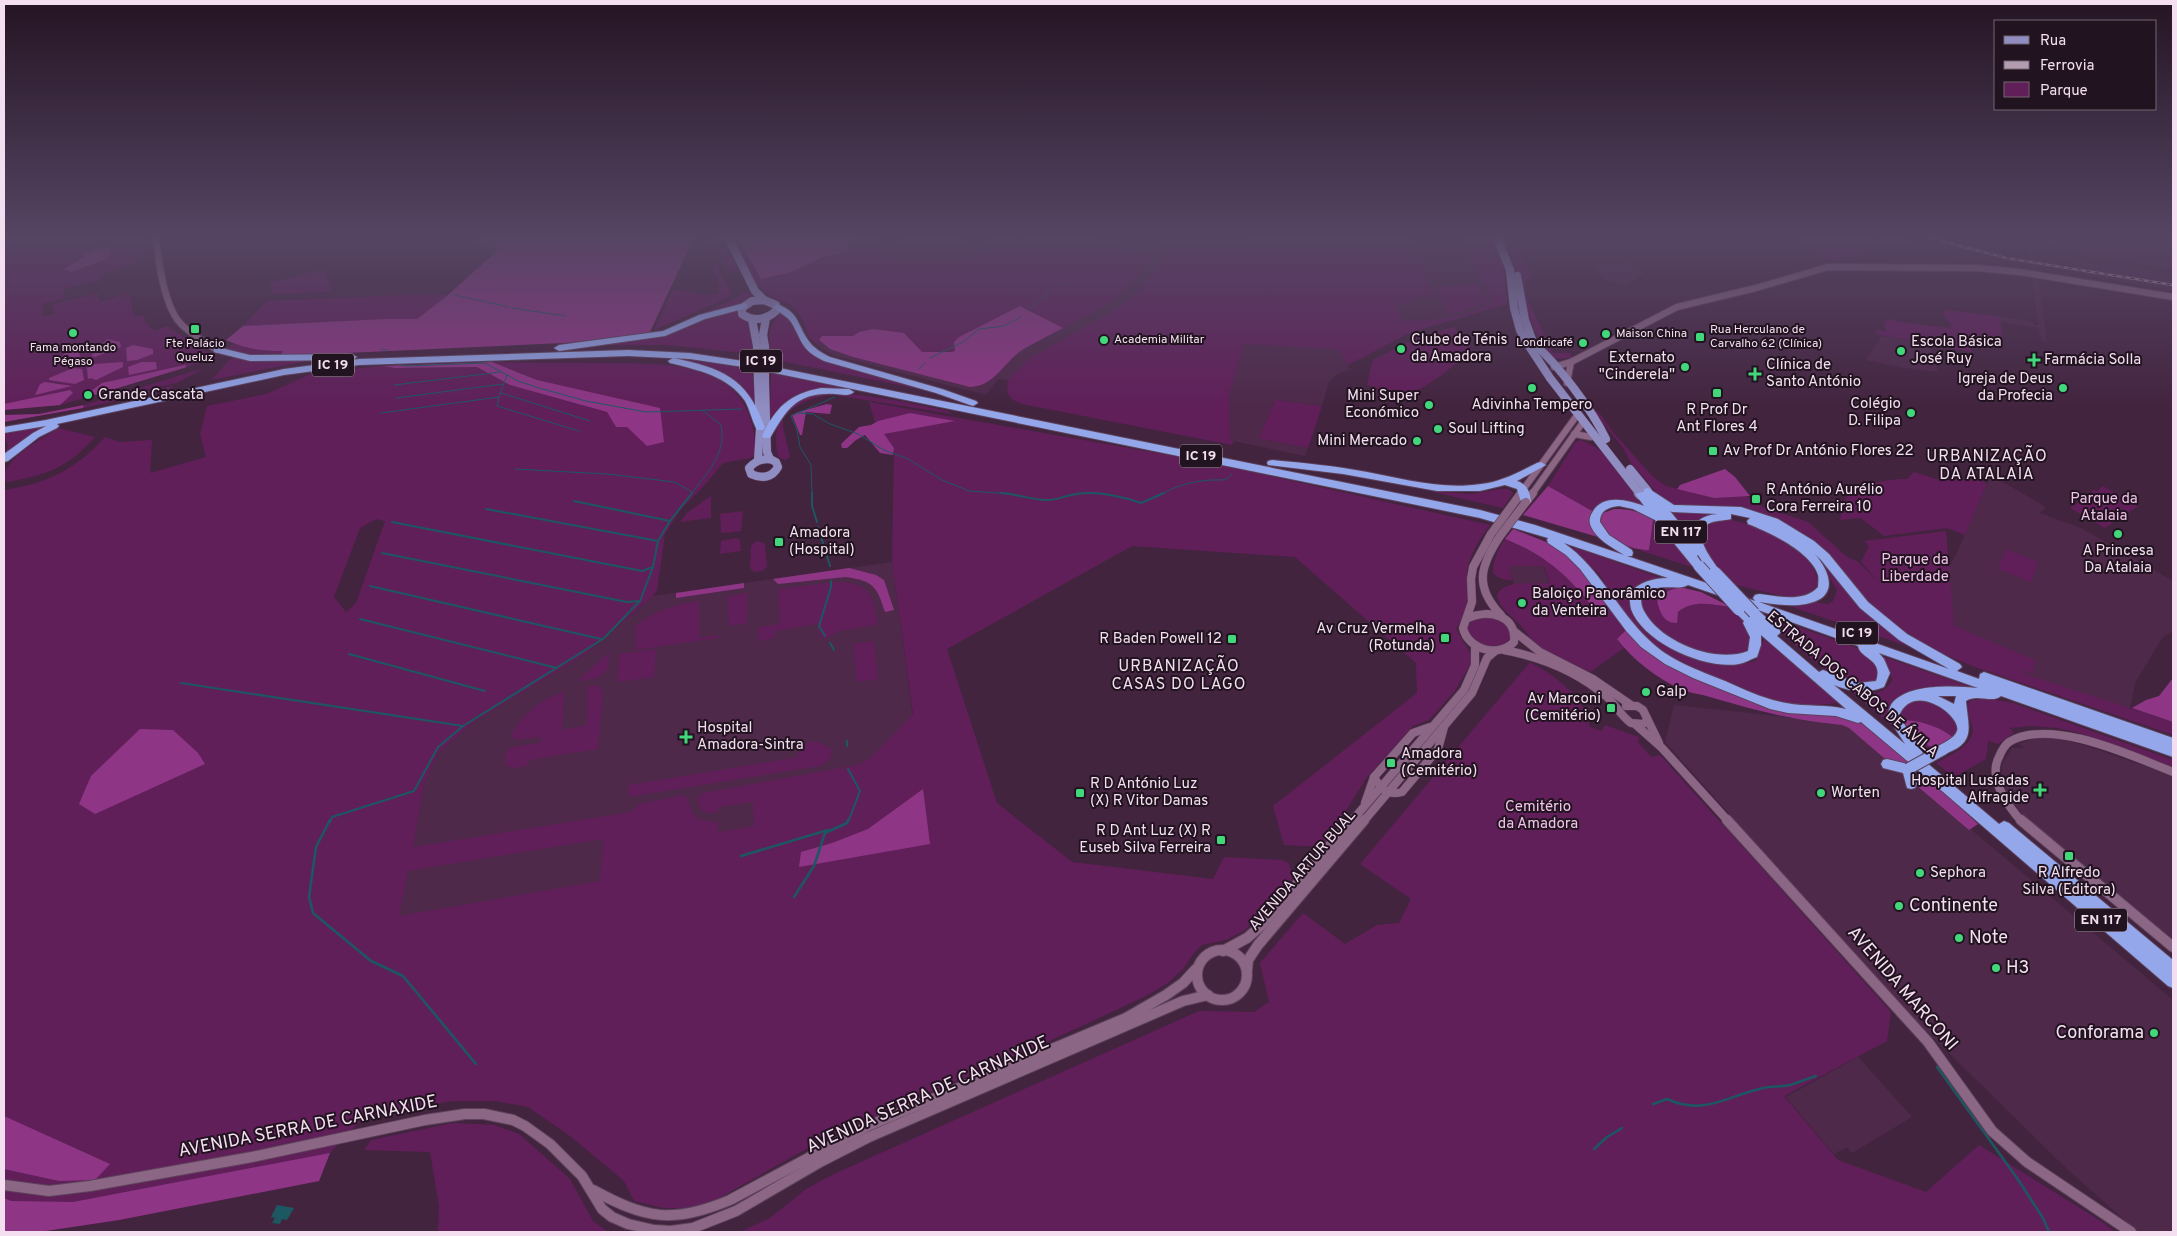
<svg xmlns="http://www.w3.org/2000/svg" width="2177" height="1236" viewBox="0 0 2177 1236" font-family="Overpass,sans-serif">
<rect width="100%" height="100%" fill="#43243f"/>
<g fill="#4e294a">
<polygon points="729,235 1493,235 1505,274 1507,304 1409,333 1348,365 1350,370 1337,374 1329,382 1322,406 1275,400 1259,438 1308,448 1305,456 1032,399 1010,387 1007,380 998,379 986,395 832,355 822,349 809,337 802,318 793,307 788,303 774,298 758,287"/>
<polygon points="2024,235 2173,235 2173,270 2085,255 2075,250 2033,238 2047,342 2044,342 2041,340 2039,328 1996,321 1986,316 1995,315 2033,322 2034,325 2038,325 2027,236"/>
<polygon points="2073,261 2115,267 2113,264 2163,273 2164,275 2173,276 2173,291 2078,273"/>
<polygon points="1628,263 1645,273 1624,285 1609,281 1595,271 1592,265"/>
<polygon points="1881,336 1929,343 1938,372 1903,368 1866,360"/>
<polygon points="1991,475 2046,507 2040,513 2083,529 2173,581 2173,631 2162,638 2135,683 2129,713 2001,673 1913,628 1956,555"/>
<polygon points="892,562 930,844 395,936 424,784 438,753 475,721 587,653 653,596"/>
<polygon points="1508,566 1543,566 1550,584 1514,584"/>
<polygon points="1674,705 1845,723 2173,1000 2173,1232 2138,1232 2067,1169 1905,1010 1665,742"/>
<polygon points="2037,738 2056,738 2084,745 2173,776 2173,943 2019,813 2021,812 2010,799 2004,787 2002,776 2002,764 2012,748 2023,748 2023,746 2018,744"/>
<polygon points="1858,1057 1912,1117 1852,1153 1847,1147 1834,1154 1786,1097"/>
</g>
<g fill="#601f59" fill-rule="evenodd">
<polygon points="4,235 150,235 151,251 139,254 140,260 101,276 103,279 64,289 65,298 42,304 43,317 54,314 53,304 98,293 100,302 129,293 134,317 144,315 146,323 154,331 167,326 212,356 209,360 60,405 4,410"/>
<path d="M729 235H736L761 279 792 272 820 258 847 252 853 235H882L877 245 881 254 896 260 968 258C978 253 986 250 988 238L1095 235V244L1122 243 1123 251H1150L1152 260 1132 284 1113 301 1063 328 1020 306 959 337 955 351 922 352 859 332 852 336H822L819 340 818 346 809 337 802 318 793 307 788 303 774 298 754 282Z"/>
<polygon points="901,235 966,235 965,252 899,253"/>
<path d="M1249 235H1406L1428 275H1424L1436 297 1412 298 1413 302 1396 304 1402 321C1432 321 1467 318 1493 302L1464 248H1466L1459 235H1493L1503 262 1507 304 1409 333 1348 365 1338 349 1244 344 1229 395 1230 440 1234 441 1232 445 1022 404 1013 400 1007 393 1008 380 1029 359 1115 310 1139 292 1157 264 1159 245 1249 238Z"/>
<polygon points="1789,235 1868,235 1886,245 1867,251 1869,253 1830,261 1807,249"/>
<polygon points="1870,235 1901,235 1920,245 1901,253"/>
<polygon points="717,237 722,238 738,270 725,272 728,271 713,245 709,245 708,239"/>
<path d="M1531 243 1535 245C1532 245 1525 245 1523 249 1520 255 1530 271 1533 276V278L1526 279 1525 294 1553 353H1570L1572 357 1562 359 1555 358C1527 338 1522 280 1510 249L1514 245Z"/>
<polygon points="715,262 732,294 717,303 654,330 673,289 703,295 719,294 718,276 714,276 713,265"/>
<polygon points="323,269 333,292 273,294 270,283"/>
<polygon points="1478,284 1489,302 1449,315 1435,287"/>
<polygon points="744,292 749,292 751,297 736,308 659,333 738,297 738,295"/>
<polygon points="401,295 448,295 417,319 243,326 267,301"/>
<polygon points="737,310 739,316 750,324 753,354 667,345 598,345 640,339 700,320"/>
<polygon points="1947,310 1995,316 2000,319 2003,339 1961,338 1961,344 1971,347 1972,352 1952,349 1949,346 1879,335 1874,330 1886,331 1884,321 1888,321 1888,319 1908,323 1951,328 1951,324 1942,314"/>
<path d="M782 313 790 319 801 342 824 360 918 389 771 359C770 339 765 326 782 313Z"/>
<path d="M1454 327 1473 351C1459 361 1417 397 1401 396 1391 395 1378 387 1367 385L1372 362 1375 359 1418 337Z"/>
<polygon points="234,344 266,351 284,351 280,356 249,355 224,349"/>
<path d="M234 357 249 360 318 359 211 380C219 373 225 362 234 357Z"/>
<polygon points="683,359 752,369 757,408 750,399 707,367 681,360"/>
<path d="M492 362C529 363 566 363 603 363 674 364 754 359 756 454L750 458 723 463 701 489 681 509 665 534 657 590 653 596 587 653 475 721 438 753 424 784 413 847 631 812 639 804 683 795 688 799C693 819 697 821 718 822V832L754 826 753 802 718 807V812L707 813 700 810 697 799 703 793 857 765 871 758 913 714 892 562 894 448 883 434 953 421 910 413 875 422 869 402 1202 461 1490 525C1481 537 1472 551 1468 566 1465 577 1469 586 1469 597 1468 609 1462 619 1456 629L1470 653 1471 664 1454 692 1429 720 1413 726 1367 777 1323 847 1284 845 1273 806 1417 693 1416 663 1295 557 1132 546 947 649 997 803 1072 862 1213 879 1224 857 1282 860 1289 863 1293 876 1291 881 1245 930 1226 940 1202 945 1193 954 1183 969 1168 983 1144 997 1045 1043 847 1128 806 1149 719 1198 699 1205 682 1208H663L634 1201 624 1181 570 1136 528 1107 496 1101H452L363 1118 330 1153 319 1181 119 1220 39 1232H4V490C47 484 76 469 105 437L119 442 152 440 150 473 206 457 200 434 207 406 266 394 313 373 381 366 395 368 477 367 510 385 607 412 616 427H627L664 442 660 420 537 380ZM376 519 385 521 356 603 346 612 334 597 360 528ZM603 839 600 881 399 916 408 871Z"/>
<polygon points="204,368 177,383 144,390 143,392 173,386 172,389 83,408 84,405"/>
<polygon points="771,373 849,389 799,396 781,406 770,418"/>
<path d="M821 393C864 393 906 402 948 411L952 414 835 395C816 395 795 403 783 418V427L790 457 785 460 780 458C776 454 777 449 776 443 775 414 793 398 821 393Z"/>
<polygon points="1275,400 1322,406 1308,448 1259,438"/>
<polygon points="1586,402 1601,415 1612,431 1653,477 1666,486 1714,498 1745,495 1763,507 1808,522 1847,557 1857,561 1879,582 1861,562 1869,546 1864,541 1946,531 1954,626 2035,660 2033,674 2018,669 2027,675 2173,722 2173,735 1975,667 1938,652 1913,639 1869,606 1804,535 1777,521 1668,503 1657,493 1631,463 1624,449"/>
<polygon points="47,426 6,453 8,445 4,434"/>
<path d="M58 428 95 437C67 468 49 474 8 482L4 479C4 458 42 439 58 428Z"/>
<path d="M1580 440C1610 449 1626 481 1643 504L1644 507C1625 500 1608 496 1592 511L1548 486 1575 443Z"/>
<path d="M1914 472 1936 479 1981 480 1987 484 1965 535 1947 528 1884 536 1861 518 1840 520C1842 511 1843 500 1850 493 1859 484 1895 478 1907 479Z"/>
<polygon points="2103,486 2138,506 2105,528 2070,508 2093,493 2091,490 2097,491"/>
<polygon points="1501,489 1508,489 1513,493 1503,508 1429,491 1471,494"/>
<polygon points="711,496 711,518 680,522 688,512"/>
<polygon points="1667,508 1696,514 1711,514 1713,516 1696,522 1690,538"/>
<polygon points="743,511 741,531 724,533 721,532 720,514"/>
<path d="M1743 513 1766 520 1813 549 1868 612 1906 642 1910 647 1792 607 1815 602 1828 604 1833 601 1837 590C1819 557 1801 542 1767 525 1758 521 1750 520 1743 513Z"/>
<polygon points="1653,520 1657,522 1695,568 1639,550 1649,550"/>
<path d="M1731 520C1761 526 1820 549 1817 586L1805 596 1790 598 1732 584 1703 550 1701 531 1715 521Z"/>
<polygon points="736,538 740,540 741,551 720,554 721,541"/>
<path d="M1505 539C1545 555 1569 576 1595 609L1609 605 1626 630 1617 639 1624 648 1590 672 1531 643C1526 621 1498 613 1497 594 1508 578 1534 585 1550 583L1544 566H1508L1513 580C1504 580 1499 579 1493 573 1493 561 1498 549 1505 539Z"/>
<polygon points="758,541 765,544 767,566 763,571 754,572 750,568 751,546 754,543"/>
<path d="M1574 547 1666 580 1646 582 1635 589 1644 626C1681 647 1711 673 1756 661L1764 639 1833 697 1836 703 1803 707 1777 704 1679 663 1648 643 1616 605 1600 575 1574 550Z"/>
<polygon points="2006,549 2038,562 2031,582 1998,569"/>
<path d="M835 582C870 582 873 594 878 625L839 631 830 637 820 639 818 624 775 631V638L759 641 758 627 780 624 778 589Z"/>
<path d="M1664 586 1680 587 1678 612C1694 599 1712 605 1731 607L1751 631 1749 654C1741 655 1730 659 1722 658 1699 653 1658 636 1645 615 1641 609 1642 602 1642 596L1654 589Z"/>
<polygon points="747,593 747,623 729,626 728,596"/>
<path d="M699 601V638L718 635V638L635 650 636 626C655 610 675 605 699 601Z"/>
<path d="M1762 614 1857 648 1871 656 1881 670 1876 683C1836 691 1790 640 1762 614Z"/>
<path d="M1483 616C1496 619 1509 621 1511 636 1499 665 1441 629 1483 616Z"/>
<polygon points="874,641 878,679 857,682 853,644"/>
<polygon points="656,649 654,677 617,682 619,654"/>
<polygon points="610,652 608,669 598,678 577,681"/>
<path d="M1881 656 1980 690 1947 688 1892 705 1899 732 1849 689C1865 694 1883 698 1892 680L1890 671Z"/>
<path d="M1530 662C1558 678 1582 694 1590 727L1602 731 1605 725 1639 737 1638 742 1651 757 1660 755 1891 1012 1887 1041 1784 1096 1838 1160 1926 1192 1979 1145 2102 1222 2115 1232H740L770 1218 806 1189 834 1174 1199 1011 1254 1012 1269 1002 1260 963 1303 913 1345 944 1377 925 1399 923 1411 899 1360 864Z"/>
<path d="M595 685 600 687 603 693 598 749 529 760 528 766 512 768 505 764 506 752 512 747 540 743 541 737 516 740 511 735C523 713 540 700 564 692L562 730 587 725V687Z"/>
<path d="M1985 698 2013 703 2173 760V769L2079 733 2057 728 2031 726 2010 728 2014 733 1998 744 1988 741 1986 759 1954 777 1936 763C1951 754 1977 745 1972 725 1969 717 1967 709 1969 701Z"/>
<path d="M1921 700C1938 703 1951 709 1960 724L1954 738C1940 727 1925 722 1907 720L1903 728 1935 750 1925 754C1911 740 1891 725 1905 704Z"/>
<polygon points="816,741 832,749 830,759 820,766 628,797 629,785 798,757 798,752 808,742"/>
<polygon points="453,1123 494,1125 519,1134 570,1179 593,1221 608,1232 438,1232 439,1206 430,1152 364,1150 371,1140"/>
</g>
<g fill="#8e3685">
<path d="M483 235 510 239 515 235H695L649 334 586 342 280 356 283 351C262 351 245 349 226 340L243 326 386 319H417L448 295 499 249 474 243 466 249Z"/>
<polygon points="736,235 803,235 824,239 835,235 853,235 847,252 820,258 792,272 761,279"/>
<polygon points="103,246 110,248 110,255 106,259 71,272 64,269 84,257 83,255"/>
<path d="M1020 306 1063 328C1050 335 1035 342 1022 350 1003 363 995 386 970 387L853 357 830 349 819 340 822 336H853L859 332 873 329 904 333 922 352H952L955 351 954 342 959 337Z"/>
<polygon points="107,339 120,342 121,347 95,357 91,356"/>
<polygon points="73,344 79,344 80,359 74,362 59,363 58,361"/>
<polygon points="133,345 153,349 153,354 137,360 127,361 126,348"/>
<polygon points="123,362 123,367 96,380 91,378 88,379 87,368 94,364"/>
<polygon points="141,362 156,362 157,369 129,375 128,367"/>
<polygon points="492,362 537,380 660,408 664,442 647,446 627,427 616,427 607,412 510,385 477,367 395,368 382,366"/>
<polygon points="185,365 187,367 95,395 91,391 102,383"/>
<polygon points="73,368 82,369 84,380 75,384 49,380 49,378"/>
<polygon points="45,382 72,386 35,395 40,384"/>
<polygon points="70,390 73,393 60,405 4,410 4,404"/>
<polygon points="827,404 832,405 830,414 806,412 802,435 800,435 792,415 798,412"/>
<polygon points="84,405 83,408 4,422 4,415 39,414"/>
<polygon points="910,413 955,421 884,434 894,448 893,455 880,453 865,435 856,440 847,448 842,448 841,444 859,427 871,425 878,421"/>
<polygon points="1725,469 1735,477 1750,496 1714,498 1677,489 1680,485"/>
<polygon points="1548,486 1594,512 1590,520 1598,537 1523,515"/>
<path d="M1614 509C1629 509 1640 511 1653 520L1649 550C1630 550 1606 540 1599 521L1603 513Z"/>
<path d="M1513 529 1559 547 1569 554 1609 605 1595 610C1569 576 1545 555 1505 539Z"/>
<path d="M849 568 876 575 884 580 894 610 885 612C877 587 874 581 846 577L778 584 773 579Z"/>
<polygon points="744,583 744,588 676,598 676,593"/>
<path d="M1680 587 1701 592 1731 607C1712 605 1694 599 1678 612L1677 623C1663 623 1660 612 1657 601L1668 591Z"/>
<path d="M1626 630 1642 647 1662 661 1792 713 1838 714 1850 717 1868 726 1913 761 1905 764H1891L1849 728 1842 725C1793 720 1757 711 1710 697 1701 694 1689 693 1680 689 1657 678 1633 660 1617 639Z"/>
<polygon points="2173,678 2173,722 2132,708 2146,700 2159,696"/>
<path d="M1907 720C1925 722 1940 727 1954 738L1935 750 1903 728Z"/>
<polygon points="140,729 173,730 198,753 205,764 95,814 79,804 91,776"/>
<path d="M1923 771C1943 788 1959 807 1978 824L1969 830 1916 785 1915 779Z"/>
<polygon points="923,789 930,844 799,867 801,852 832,843 868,829"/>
<polygon points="4,1116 110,1164 95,1180 59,1181 4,1169"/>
<polygon points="330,1153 319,1181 119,1220 39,1232 4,1232 4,1198 11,1201 73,1202"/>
</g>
<polygon fill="#1d5762" points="277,1205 294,1208 287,1220 282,1219 280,1224 272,1223 275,1218 271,1217"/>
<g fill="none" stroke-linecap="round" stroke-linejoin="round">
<g stroke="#1d5762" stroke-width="1">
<polyline points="1062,285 1066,284"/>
<polyline points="455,295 509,307"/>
<polyline points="512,308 566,316"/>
<polyline points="1027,311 1050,291"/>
<polyline points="381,349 387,350"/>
<polyline points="930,358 963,342 979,329 1004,326 1021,317"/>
<polyline points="398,364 406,366 485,363 518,381 539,388 586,401 646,412 742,409"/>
<polyline points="919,369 925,363"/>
<polyline points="394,385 501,372"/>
<polyline points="501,393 590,421"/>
<polyline points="499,397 497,406 579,431"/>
<polyline points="396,398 503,384"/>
<polyline points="381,413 499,397 507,375"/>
<polyline points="799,413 813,414 830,424 858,434 884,450 908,459 942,480 969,491 1011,494"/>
<polyline points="515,469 607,474 675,482 692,492"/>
<path d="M691 494C707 473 727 454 721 425L702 410"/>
<polyline points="812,494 811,465 800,447 797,430 791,416 835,397"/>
<path d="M1162 494C1180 483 1204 479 1225 480L1232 474"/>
</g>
<g stroke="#1d5762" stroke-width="2">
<polyline points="812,493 812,506 817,522"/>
<path d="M1001 493C1016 494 1030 499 1044 500 1055 501 1061 497 1071 495 1093 490 1120 496 1141 503L1164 493"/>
<polyline points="574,501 670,521"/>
<polyline points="486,509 658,541"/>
<polyline points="392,522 642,571 653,567"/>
<polyline points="818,527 830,566"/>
<polyline points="382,553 627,602 640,601"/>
<polyline points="370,586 601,639"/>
<polyline points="360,619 557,668"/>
<polyline points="825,636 819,626 831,587 831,581"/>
<polyline points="830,643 834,650"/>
<polyline points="349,654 485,691"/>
<polyline points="181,683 463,726"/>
<polyline points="847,741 847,746"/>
<polyline points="330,822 332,817 414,791 438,747 463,726 603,639 640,601 653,567 658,541 670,521 692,493"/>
<polyline points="848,822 860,791 848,769"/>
</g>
<g stroke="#1d5762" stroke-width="2.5">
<polyline points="330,820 316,847 309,897 313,913 371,961 403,976 476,1064"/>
<polyline points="741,856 828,830"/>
<polyline points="794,897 814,866 825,833 847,823 848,820"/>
<polyline points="1937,1067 2017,1178 2043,1218 2049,1232"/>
<path d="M1653 1104 1667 1099C1704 1116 1727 1096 1763 1088 1772 1086 1782 1087 1790 1085 1799 1082 1807 1079 1816 1076"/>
<polyline points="1594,1149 1607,1137 1622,1128"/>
</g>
<defs>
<g id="minor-far2">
<path d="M156 235C158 259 164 308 182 325 192 335 205 342 217 350"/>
<polyline points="1554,367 1571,362 1677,307 1756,288 1828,267 1977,268 2020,272 2173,297"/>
<polyline points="1567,383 1571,362"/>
<polyline points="1574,434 1591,437"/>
<polyline points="1520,494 1575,418"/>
<polyline points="1532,494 1581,425"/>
</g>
<g id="minor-far1">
<polyline points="1516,500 1521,493"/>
<polyline points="1526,502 1533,493"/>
<path d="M1500 536C1480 566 1474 587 1501 615"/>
<path d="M1468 618C1489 609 1517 615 1514 642 1499 658 1468 650 1463 628L1472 602 1471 579 1473 567 1491 534"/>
<polyline points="1515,632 1540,652 1593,679 1631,705"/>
<path d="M1504 650C1541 657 1578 672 1607 697 1616 705 1621 716 1631 723L1643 724 1647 721"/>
<polyline points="1626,706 1637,706 1643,710 1659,743"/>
<polyline points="1636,725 1662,748 1729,822"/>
<path d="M1374 777C1381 789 1387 796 1402 792L1438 749 1444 727"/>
<polyline points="1365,803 1374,777 1413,733 1430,727"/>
<polyline points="1351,822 1464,690 1475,665 1475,645"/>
<polyline points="1363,822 1472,693 1487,658 1495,651"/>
<path d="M2022 822C2009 807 1987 779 1999 757 2001 752 2005 745 2009 742 2051 717 2132 756 2173 772"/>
</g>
<g id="minor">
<polyline points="1727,820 1928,1042 1992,1131 2027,1162 2131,1232"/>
<polyline points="2021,820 2173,947"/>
<circle cx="1222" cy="975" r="25"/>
<polyline points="1223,951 1247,938 1262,925 1352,820"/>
<polyline points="1247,970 1248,960 1258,945 1364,820"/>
<polyline points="4,1185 49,1191 90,1186 252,1157 425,1120 465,1114 484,1114 513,1120 525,1126 550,1144 582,1176 602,1209 612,1217 628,1224 654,1230 671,1231 693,1228 736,1211 820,1162 869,1137 1183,1001 1208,995"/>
<path d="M593 1190C646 1219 673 1224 730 1200L868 1126 1126 1018 1166 995 1183 983 1196 969"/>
</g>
<g id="major-far1">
<polyline points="727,235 755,291 764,300"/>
<polyline points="1496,235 1510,270 1514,308 1520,330 1527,343 1550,378 1640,494"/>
<polyline points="1517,276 1525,320 1533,342"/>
<path d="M764 300 776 305V311C766 320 753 322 742 314V308L752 301Z"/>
<polyline points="752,319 757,346"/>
<path d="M1533 343C1558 364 1592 410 1606 439"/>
<polyline points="765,347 763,335 766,318"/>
<polyline points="758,382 760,428 758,460"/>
<polyline points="765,383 767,452 770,459"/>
<path d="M770 459 776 462 778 467C772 478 762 479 751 474L749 468C755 461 761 459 770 459Z"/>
<polyline points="1630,469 1648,491"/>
</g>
<polyline id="major" points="1639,493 1641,495"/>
<g id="highway">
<polygon points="744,303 747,304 747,308 705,319 665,336 559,351 554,348 559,345 663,331 699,315"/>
<path d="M777 304C799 312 797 324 808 340 813 348 822 353 830 357L942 389 976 401 978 403 973 406 970 405 936 393 824 361C800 349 803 342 791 322 787 316 778 312 773 307Z"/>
<polygon points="217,347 250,355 352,354 357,357 352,360 250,361 214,352 214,348"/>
<path d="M628 350 690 353 750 362 1480 510 1535 525 1624 555C1612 547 1595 539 1590 524 1589 520 1590 516 1592 513 1602 493 1628 500 1644 506L1636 495 1637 493 1644 492V489L1648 488 1674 505 1741 507 1778 519 1814 541 1829 554 1868 602 1907 634 1960 664 1962 667 1957 671 1979 679 1980 674 1984 672 2173 738V757L2001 696C1992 704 1977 693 1966 701 1968 727 1977 743 1944 754L1940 753 1938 749C1942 741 1954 740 1957 731 1962 716 1913 680 1899 716L1923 753 1920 757 1999 824 2004 821 2009 823 2173 960V988L2168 986 1913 766 1917 784 1915 788 1911 789 1907 788 1903 773 1883 768 1881 764 1883 760 1887 759 1912 765 1861 722 1858 723 1836 716 1788 713 1770 709 1693 678 1665 664 1641 647 1627 632 1580 569 1566 555 1548 543 1547 540 1548 538 1480 518 750 368 690 359 628 356 359 365 284 375 57 424 59 426 57 428 39 437 8 461 4 462V454L33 433 46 426 4 433V427L46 420 284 369 359 359ZM1619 506 1633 509 1655 520 1695 569H1703L1704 566 1697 556 1698 555 1711 575 1715 576 1720 572C1714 561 1690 535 1708 524 1715 520 1723 521 1731 519V514L1750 518 1747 521 1748 524C1769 532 1811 552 1818 575 1819 579 1818 583 1818 587 1804 603 1777 596 1759 594L1755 595 1753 598 1755 601 1741 596 1737 597 1735 600 1737 603 1754 609 1749 612 1739 606 1733 610 1744 621 1743 623 1750 637 1748 651C1716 664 1660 642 1644 611 1641 606 1641 600 1641 595 1660 581 1678 592 1688 585L1726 598 1732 594 1730 591 1627 556H1632L1633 553 1632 550 1609 535 1600 522C1600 510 1609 507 1619 506ZM1670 511 1672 512 1718 514C1704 515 1692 521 1691 537ZM1564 543 1668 578C1654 578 1638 582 1629 594 1630 599 1630 605 1631 609 1643 643 1706 670 1739 664 1745 663 1751 659 1757 657L1761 645V635L1846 709C1826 704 1806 707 1786 703 1764 699 1745 690 1725 681 1698 670 1670 661 1649 640 1617 610 1600 568 1564 543ZM1815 554 1821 560 1860 608 1899 640 1949 669 1759 602C1774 604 1791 607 1806 604 1839 598 1831 573 1815 554ZM1758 610 1858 646C1860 659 1884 659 1876 681L1858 683 1823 670 1819 672 1777 636 1781 632 1779 629ZM1879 653 1978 688C1955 686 1911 683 1893 702 1890 705 1889 711 1887 716L1905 744 1834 685C1852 692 1866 694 1884 687L1890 673 1884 659ZM1938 696H1956L1954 704Z"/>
<path d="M673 358C722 368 748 378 765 428L763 430H757C752 421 750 410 745 401 728 376 698 370 670 363L668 361Z"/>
<path d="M821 388 849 389 854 392C848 397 842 394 835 394 797 392 787 409 770 438H764L762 436C776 407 789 394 821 388Z"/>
<path d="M1272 460C1304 463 1336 466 1367 472 1404 479 1442 490 1481 484 1501 482 1519 472 1537 463L1541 462 1546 465 1517 481C1527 484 1530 492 1531 502L1526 505 1521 502 1517 489 1505 485 1480 491H1437L1343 474 1268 465 1267 463 1268 461Z"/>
</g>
</defs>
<use href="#minor-far2" stroke="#5d425a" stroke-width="8"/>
<use href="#minor-far1" stroke="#5d425a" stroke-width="9"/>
<use href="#minor" stroke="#5d425a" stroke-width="12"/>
<use href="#major-far1" stroke="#5d425a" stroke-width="9"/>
<use href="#major" stroke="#5d425a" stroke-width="12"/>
<use href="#highway" stroke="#5d425a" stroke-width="2"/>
<use href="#minor-far2" stroke="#8b6785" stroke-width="6"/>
<use href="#minor-far1" stroke="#8b6785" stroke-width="8"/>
<use href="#minor" stroke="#8b6785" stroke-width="10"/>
<use href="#major-far1" stroke="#908dc2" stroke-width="8"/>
<use href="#major" stroke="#908dc2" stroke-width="10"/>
<use href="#highway" fill="#94a7eb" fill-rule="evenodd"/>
<defs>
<polyline id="rail" points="1919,235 2006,258 2173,285"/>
</defs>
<use href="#rail" stroke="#b49cb0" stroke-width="2.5"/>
<use href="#rail" stroke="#21131f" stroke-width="1" stroke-dasharray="4.5" stroke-linecap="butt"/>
<defs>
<g id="minor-bridge">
<polyline points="1491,534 1516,500"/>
<polyline points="1500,536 1526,502"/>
</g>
<g id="major-bridge">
<polyline points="757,346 758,382"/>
<polyline points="765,347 765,383"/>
</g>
<g id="highway-bridge">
<polyline points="1699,566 1739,610"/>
<polyline points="1715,572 1754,613"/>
<polyline points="1908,769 1944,749"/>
</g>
</defs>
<use href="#minor-bridge" stroke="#5d425a" stroke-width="9" stroke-linecap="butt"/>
<use href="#major-bridge" stroke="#5d425a" stroke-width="9" stroke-linecap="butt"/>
<use href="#highway-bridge" stroke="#5d425a" stroke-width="13" stroke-linecap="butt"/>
<use href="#minor-bridge" stroke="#8b6785" stroke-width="8"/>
<use href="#major-bridge" stroke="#908dc2" stroke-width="8"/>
<use href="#highway-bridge" stroke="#94a7eb" stroke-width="11"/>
</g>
<linearGradient id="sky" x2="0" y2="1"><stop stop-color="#251423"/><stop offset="0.58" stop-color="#554563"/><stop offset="1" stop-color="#554563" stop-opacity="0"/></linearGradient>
<rect width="2177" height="408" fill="url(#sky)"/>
<g fill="#43d77b" stroke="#21131f" stroke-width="2">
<rect x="190" y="324" width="10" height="10" rx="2.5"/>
<circle cx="73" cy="333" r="5"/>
<circle cx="1606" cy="334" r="5"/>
<rect x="1695" y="332" width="10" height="10" rx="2.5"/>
<circle cx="1104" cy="340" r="5"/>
<circle cx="1583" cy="343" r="5"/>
<circle cx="1401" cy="349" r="5"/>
<circle cx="1901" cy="351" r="5"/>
<path d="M2031.5 352.5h5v5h5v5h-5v5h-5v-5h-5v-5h5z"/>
<circle cx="1685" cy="367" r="5"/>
<path d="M1752.5 366.5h5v5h5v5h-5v5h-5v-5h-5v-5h5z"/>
<circle cx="1532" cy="388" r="5"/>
<circle cx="2063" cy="388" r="5"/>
<rect x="1712" y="388" width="10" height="10" rx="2.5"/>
<circle cx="88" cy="395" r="5"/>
<circle cx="1429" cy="405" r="5"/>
<circle cx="1911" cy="413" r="5"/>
<circle cx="1438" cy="429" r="5"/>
<circle cx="1417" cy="441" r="5"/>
<rect x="1708" y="446" width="10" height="10" rx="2.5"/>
<rect x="1751" y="494" width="10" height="10" rx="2.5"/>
<circle cx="2118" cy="534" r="5"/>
<rect x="774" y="537" width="10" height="10" rx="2.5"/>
<circle cx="1522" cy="603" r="5"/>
<rect x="1440" y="633" width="10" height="10" rx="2.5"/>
<rect x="1227" y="634" width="10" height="10" rx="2.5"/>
<circle cx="1646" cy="692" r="5"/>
<rect x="1606" y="703" width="10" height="10" rx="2.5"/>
<path d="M683.5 729.5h5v5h5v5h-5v5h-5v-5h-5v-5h5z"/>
<rect x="1386" y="758" width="10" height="10" rx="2.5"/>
<path d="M2037.5 782.5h5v5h5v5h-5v5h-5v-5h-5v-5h5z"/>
<rect x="1075" y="788" width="10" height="10" rx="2.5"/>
<circle cx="1821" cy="793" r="5"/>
<rect x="1216" y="835" width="10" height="10" rx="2.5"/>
<rect x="2064" y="851" width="10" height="10" rx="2.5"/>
<circle cx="1920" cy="873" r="5"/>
<circle cx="1899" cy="906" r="5"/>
<circle cx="1959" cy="938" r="5"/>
<circle cx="1996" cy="968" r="5"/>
<circle cx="2154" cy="1033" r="5"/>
</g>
<g text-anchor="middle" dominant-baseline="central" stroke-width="4" stroke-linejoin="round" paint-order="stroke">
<g font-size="12" fill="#f4dff0" stroke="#21131f" text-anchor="start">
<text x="1710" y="330">Rua Herculano de<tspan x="1710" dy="14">Carvalho 62 (Clínica)</tspan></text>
<text x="1616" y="334">Maison China</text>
<text x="1114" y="340">Academia Militar</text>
<text x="1573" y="343" text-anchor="end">Londricafé</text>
<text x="195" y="344" text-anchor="middle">Fte Palácio<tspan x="195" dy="14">Queluz</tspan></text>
<text x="73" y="348" text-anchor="middle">Fama montando<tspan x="73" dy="14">Pégaso</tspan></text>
</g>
<g fill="#21131f" stroke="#b5a2b1" stroke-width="1">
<rect x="740" y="349.5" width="42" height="23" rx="4"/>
<rect x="312" y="353.5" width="42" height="23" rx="4"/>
<rect x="1180" y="444.5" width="42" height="23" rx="4"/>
<rect x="1655" y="520.5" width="52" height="23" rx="4"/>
<rect x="1836" y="621.5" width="42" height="23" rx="4"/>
<rect x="2075" y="908.5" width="52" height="23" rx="4"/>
</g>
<g font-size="14" font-weight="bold" fill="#f4dff0">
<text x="761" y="361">IC 19</text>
<text x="333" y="365">IC 19</text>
<text x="1201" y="456">IC 19</text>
<text x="1681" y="532">EN 117</text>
<text x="1857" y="633">IC 19</text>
<text x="2101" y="920">EN 117</text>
</g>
<g font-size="15" fill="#f4dff0" stroke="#21131f" text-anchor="start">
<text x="1411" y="340">Clube de Ténis<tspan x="1411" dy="17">da Amadora</tspan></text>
<text x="1911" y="342">Escola Básica<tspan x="1911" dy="17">José Ruy</tspan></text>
<text x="1675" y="358" text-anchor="end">Externato<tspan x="1675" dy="17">"Cinderela"</tspan></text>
<text x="2044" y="360">Farmácia Solla</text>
<text x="1766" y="365">Clínica de<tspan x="1766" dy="17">Santo António</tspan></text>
<text x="2053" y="379" text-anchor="end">Igreja de Deus<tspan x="2053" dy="17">da Profecia</tspan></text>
<text x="98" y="395">Grande Cascata</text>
<text x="1419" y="396" text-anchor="end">Mini Super<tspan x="1419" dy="17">Económico</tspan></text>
<text x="1901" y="404" text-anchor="end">Colégio<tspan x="1901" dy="17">D. Filipa</tspan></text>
<text x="1532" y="405" text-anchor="middle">Adivinha Tempero</text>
<text x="1717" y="410" text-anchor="middle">R Prof Dr<tspan x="1717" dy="17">Ant Flores 4</tspan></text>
<text x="1448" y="429">Soul Lifting</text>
<text x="1407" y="441" text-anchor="end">Mini Mercado</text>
<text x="1723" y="451">Av Prof Dr António Flores 22</text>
<text x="1766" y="490">R António Aurélio<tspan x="1766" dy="17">Cora Ferreira 10</tspan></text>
<text x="789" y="533">Amadora<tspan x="789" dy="17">(Hospital)</tspan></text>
<text x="2118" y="551" text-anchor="middle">A Princesa<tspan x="2118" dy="17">Da Atalaia</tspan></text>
<text x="1532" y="594">Baloiço Panorâmico<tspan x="1532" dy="17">da Venteira</tspan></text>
<text x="1435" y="629" text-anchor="end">Av Cruz Vermelha<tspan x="1435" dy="17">(Rotunda)</tspan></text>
<text x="1222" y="639" text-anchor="end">R Baden Powell 12</text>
<text x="1656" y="692">Galp</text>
<text x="1601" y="699" text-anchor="end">Av Marconi<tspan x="1601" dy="17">(Cemitério)</tspan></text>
<text x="697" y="728">Hospital<tspan x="697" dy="17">Amadora-Sintra</tspan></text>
<text x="1401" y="754">Amadora<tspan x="1401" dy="17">(Cemitério)</tspan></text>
<text x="2029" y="781" text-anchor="end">Hospital Lusíadas<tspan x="2029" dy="17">Alfragide</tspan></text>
<text x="1090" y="784">R D António Luz<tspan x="1090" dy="17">(X) R Vitor Damas</tspan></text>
<text x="1831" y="793">Worten</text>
<text x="1211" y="831" text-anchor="end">R D Ant Luz (X) R<tspan x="1211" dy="17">Euseb Silva Ferreira</tspan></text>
<text x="1930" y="873">Sephora</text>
<text x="2069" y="873" text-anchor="middle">R Alfredo<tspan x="2069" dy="17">Silva (Editora)</tspan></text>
</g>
<g font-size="15" fill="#f2c3ea" stroke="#21131f">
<text x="2104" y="499">Parque da<tspan x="2104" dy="17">Atalaia</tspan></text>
<text x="1915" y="560">Parque da<tspan x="1915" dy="17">Liberdade</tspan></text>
<text x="1538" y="807">Cemitério<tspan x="1538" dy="17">da Amadora</tspan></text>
</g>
<g font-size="15" fill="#f4dff0" stroke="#21131f">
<text transform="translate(1852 685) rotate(40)">ESTRADA DOS CABOS DE ÁVILA</text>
<text transform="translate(1303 871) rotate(-49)">AVENIDA ARTUR BUAL</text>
</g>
<g font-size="16" letter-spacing="1" fill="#f4dff0" stroke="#21131f">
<text x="1987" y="457">URBANIZAÇÃO<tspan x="1987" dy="18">DA ATALAIA</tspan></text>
<text x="1179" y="667">URBANIZAÇÃO<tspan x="1179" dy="18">CASAS DO LAGO</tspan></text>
</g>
<g font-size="18" fill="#f4dff0" stroke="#21131f" text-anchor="start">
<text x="1909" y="906">Continente</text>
<text x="1969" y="938">Note</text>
<text x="2006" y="968">H3</text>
<text x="2144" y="1033" text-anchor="end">Conforama</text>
</g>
<g font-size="18" fill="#f4dff0" stroke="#21131f">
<text transform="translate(1902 989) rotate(49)">AVENIDA MARCONI</text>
<text transform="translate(928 1095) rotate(-24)">AVENIDA SERRA DE CARNAXIDE</text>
<text transform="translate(308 1127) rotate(-11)">AVENIDA SERRA DE CARNAXIDE</text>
</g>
</g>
<rect width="2177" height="1236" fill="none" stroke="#f4dff0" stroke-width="10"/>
<rect x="1994" y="20" width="162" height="90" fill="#21131f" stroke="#756573"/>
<rect x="2004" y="36" width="25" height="8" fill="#908dc2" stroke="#756573"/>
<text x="2040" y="45" font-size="15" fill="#f4dff0">Rua</text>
<rect x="2004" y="61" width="25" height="8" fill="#b49cb0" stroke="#756573"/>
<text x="2040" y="70" font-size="15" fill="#f4dff0">Ferrovia</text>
<rect x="2004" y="82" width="25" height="15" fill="#601f59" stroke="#756573"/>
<text x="2040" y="95" font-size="15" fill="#f4dff0">Parque</text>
</svg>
